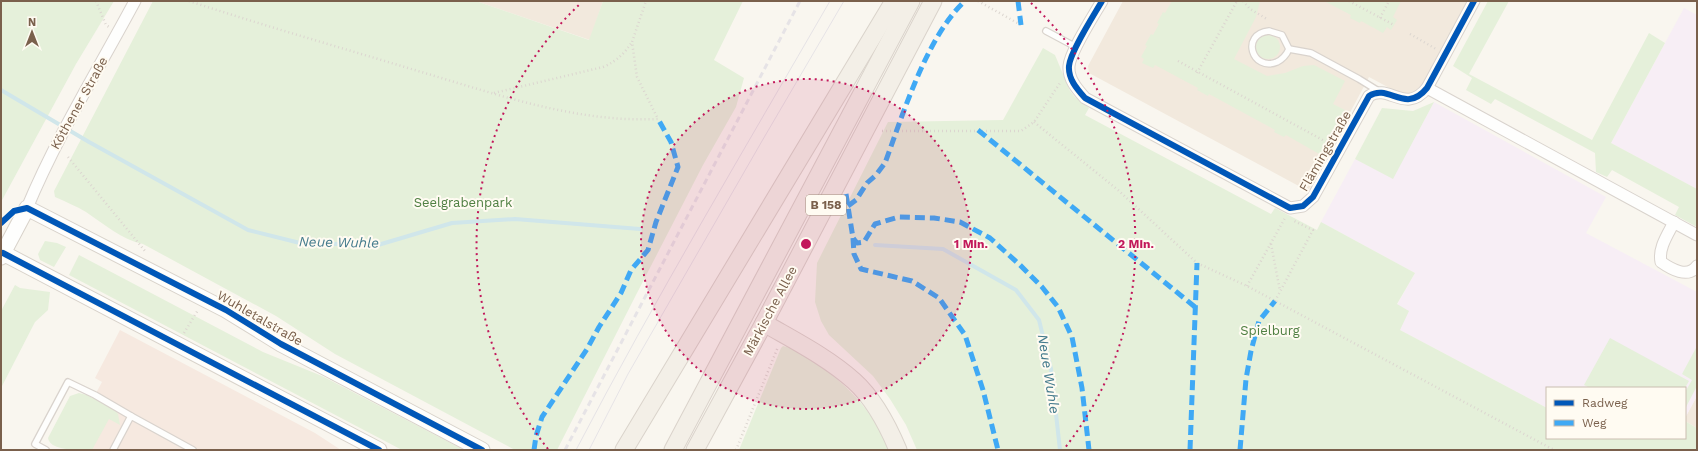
<svg xmlns="http://www.w3.org/2000/svg" width="1698" height="451" viewBox="0 0 1698 451" font-family="'Work Sans',sans-serif">
<rect width="100%" height="100%" fill="#f9f6ef"/>
<g fill="#f2e9dd">
<polygon points="476,1 603,1 590,40"/>
<polygon points="1123,1 1467,1 1422,85 1416,91 1406,94 1397,92 1369,77 1308,191 1089,73 1088,66"/>
<polygon points="1697,396 1697,428 1685,421 1685,418"/>
</g>
<polygon fill="#f6e9e0" points="120,330 315,433 341,450 65,450 102,382 95,378"/>
<g fill="#f7eef5">
<polygon points="1684,8 1697,15 1697,189 1611,143"/>
<polygon points="1434,102 1606,197 1586,233 1697,292 1697,396 1685,418 1685,388 1547,388 1547,408 1400,330 1397,305 1415,273 1321,222 1355,159 1393,178"/>
</g>
<g fill="#e5f0da">
<polygon points="1,1 114,1 76,64 1,202"/>
<path d="M153 1H476L589 40 603 1H743L714 60 744 78 736 107 703 165 637 293 557 450H515L335 354 276 316 143 244C122 240 104 224 86 212 76 206 66 202 55 197L54 191Z"/>
<polygon points="1172,1 1260,1 1256,17 1234,59 1267,76 1285,73 1303,66 1314,65 1345,81 1333,104 1345,110 1321,155 1286,135 1284,137 1274,132 1275,130 1209,94 1208,96 1197,90 1198,88 1155,65 1153,68 1142,63 1144,59 1141,57 1147,46 1145,45 1151,34 1153,35 1159,24 1157,23 1163,12 1165,13"/>
<polygon points="1324,1 1401,1 1393,17 1397,20 1391,30 1387,27 1383,33 1361,21 1360,23 1350,18 1351,15"/>
<polygon points="1488,1 1509,1 1469,74 1592,140 1649,33 1665,43 1611,143 1697,189 1697,227 1675,215 1679,207 1612,170 1607,177 1596,172 1595,153 1495,99 1491,104 1466,90 1472,78 1453,66"/>
<circle cx="1268" cy="47" r="12"/>
<polygon points="1043,48 1055,55 1070,91 1075,97 1089,108 1085,115 1271,214 1275,208 1317,230 1321,222 1415,273 1397,304 1409,311 1400,330 1547,408 1547,438 1685,438 1685,421 1697,428 1697,450 917,450 906,425 890,399 873,376 829,335 821,321 815,302 817,263 888,122 1003,120"/>
<polygon points="1434,102 1393,179 1355,159 1382,108 1413,111"/>
<polygon points="45,241 57,243 66,247 54,267 40,260 38,254"/>
<polygon points="79,255 263,352 322,376 464,450 402,450 69,275"/>
<polygon points="15,285 20,288 50,292 48,310 35,322 1,388 1,311"/>
<polygon points="1610,338 1689,381 1685,388 1590,388 1584,385"/>
<path d="M783 346C794 348 801 353 810 359 845 382 874 411 889 450H739L781 348Z"/>
<polygon points="1697,346 1697,386 1685,409 1685,392 1692,380 1682,374"/>
<path d="M79 393 87 395 115 410 118 414 120 425 109 419 92 450C78 450 50 451 48 438L70 396Z"/>
</g>
<g fill="none" stroke-linecap="round" stroke-linejoin="round">
<g stroke="#d0e6ea" stroke-width="4">
<polyline points="1,90 89,142 248,230 300,243 378,245 452,223 515,219 640,229"/>
<polyline points="875,245 943,249 1016,290 1039,320 1051,369 1060,450"/>
</g>
<defs>
<g id="lane">
<polyline points="1046,31 1076,47"/>
<path d="M1269 31 1282 35 1289 49C1286 56 1283 59 1277 62 1252 72 1240 34 1269 31Z"/>
<polyline points="1289,49 1311,53 1359,79 1380,92"/>
<polyline points="46,450 35,444 68,382 95,395 131,416"/>
<polyline points="113,450 131,416 193,450"/>
</g>
<g id="street">
<path d="M1102 1C1094 15 1070 52 1069 66 1068 79 1077 89 1085 98L1290 208 1303 206 1313 197 1369 96C1389 83 1405 115 1427 88L1474 1"/>
<polyline points="1427,88 1697,235"/>
<path d="M27 208C57 136 98 70 135 1"/>
<path d="M1674 222C1668 234 1658 248 1661 262 1671 269 1688 279 1697 266"/>
</g>
<g id="secondary">
<polyline points="3,253 379,450"/>
<polyline points="1,257 27,208 226,310 281,344 482,450"/>
</g>
<g id="primary">
<path d="M764 323C795 341 827 357 854 381 874 399 888 426 898 450"/>
<polyline points="624,450 894,1"/>
<polyline points="673,450 911,1"/>
<polyline points="695,450 764,323 933,1"/>
</g>
</defs>
<use href="#lane" stroke="#d9d3cd" stroke-width="8"/>
<use href="#street" stroke="#d9d3cd" stroke-width="13"/>
<use href="#secondary" stroke="#d8d2ca" stroke-width="17"/>
<use href="#primary" stroke="#dad3cb" stroke-width="19"/>
<g stroke="#dcd6d0" stroke-width="2.5" stroke-dasharray="1 3" stroke-linecap="butt">
<polyline points="96,1 106,25 109,27"/>
<path d="M189 1C265 26 342 48 418 71 496 94 576 123 658 119L637 77 632 42 646 1"/>
<polyline points="978,1 1021,25"/>
<polyline points="1243,1 1250,9 1267,19"/>
<polyline points="1349,1 1394,25"/>
<polyline points="1380,18 1389,1"/>
<polyline points="1410,34 1436,49"/>
<polyline points="1178,61 1330,144"/>
<polyline points="1197,73 1237,1"/>
<path d="M494 93 603 67C617 61 624 54 632 42"/>
<polyline points="1034,122 1118,190 1197,263 1247,286 1554,450"/>
<polyline points="882,131 1021,131 1034,122 1060,83"/>
<polyline points="68,157 145,251 144,253"/>
<polyline points="1271,244 1280,291"/>
<polyline points="1247,286 1285,218"/>
<polyline points="1275,301 1313,230 1292,220"/>
<polyline points="184,333 198,310"/>
<polyline points="736,450 778,347"/>
</g>
<use href="#lane" stroke="#fefefd" stroke-width="5.5"/>
<use href="#street" stroke="#fefefd" stroke-width="11"/>
<use href="#secondary" stroke="#fefefd" stroke-width="15"/>
<use href="#primary" stroke="#f3efe7" stroke-width="17"/>
<g stroke="#e6e3e6" stroke-width="1">
<path d="M576 450C656 297 744 150 830 1"/>
<polyline points="589,450 628,374 762,141 844,1"/>
</g>
<polyline stroke="#e6e3e6" stroke-width="3" stroke-dasharray="6 4" stroke-linecap="butt" points="565,450 800,1"/>
<g stroke="#3fa9f5" stroke-width="5" stroke-dasharray="10 5" stroke-linecap="butt">
<polyline points="1018,1 1021,25"/>
<polyline points="978,130 1195,307"/>
<polyline points="846,194 853,238 857,243 864,242 875,224 899,217 934,218 960,222 990,238 1020,265 1042,287 1058,307 1072,337 1082,388 1089,450"/>
<path d="M848 206 856 200 867 183 876 175 885 163C903 114 927 36 965 1"/>
<polyline points="853,238 854,254 861,269 912,281 939,298 965,335 983,390 998,450"/>
<polyline points="534,450 536,436 542,417 587,349 599,327 621,293 631,270 648,250 656,222 678,167 671,142 658,119"/>
<polyline points="1190,450 1197,263"/>
<polyline points="1240,450 1246,379 1251,351 1259,321 1275,301"/>
</g>
<defs>
<g id="cycleway">
<path d="M1102 1C1094 15 1070 52 1069 66 1068 79 1077 89 1085 98L1290 208 1303 206 1313 197 1369 96C1389 83 1405 115 1427 88L1474 1"/>
<polyline points="1,223 14,211 27,208 226,310 281,344 482,450"/>
<polyline points="3,253 379,450"/>
</g>
</defs>
<use href="#cycleway" stroke="#fffbf2" stroke-width="8"/>
<use href="#cycleway" stroke="#0057b8" stroke-width="6"/>
</g>
<circle cx="806" cy="244" r="165" fill="#c2185b" fill-opacity=".12"/>
<g fill="none" stroke="#c2185b" stroke-width="2" stroke-dasharray="2 4">
<circle cx="806" cy="244" r="165"/>
<path d="M548 449A330 330 0 0 1 581 3M1031 3A330 330 0 0 1 1064 449"/>
</g>
<g text-anchor="middle" dominant-baseline="central" stroke-width="4" stroke-linejoin="round" paint-order="stroke">
<rect fill="#fffbf2" stroke="#a28e7e" stroke-width="1" x="806" y="195" width="40" height="20" rx="3"/>
<g font-size="12" font-weight="bold" fill="#7a604c">
<text x="826" y="205">B 158</text>
</g>
<g font-size="13" fill="#7a604c" stroke="#fffbf2">
<text transform="translate(79 103) rotate(-61)">Köthener Straße</text>
<text transform="translate(1325 151) rotate(-60)">Flämingstraße</text>
<text transform="translate(770 311) rotate(-62)">Märkische Allee</text>
<text transform="translate(260 318) rotate(30)">Wuhletalstraße</text>
</g>
<g font-size="13" fill="#508043" stroke="#fffbf2">
<text x="463" y="202">Seelgrabenpark</text>
<text x="1270" y="330">Spielburg</text>
</g>
<g font-size="14" font-style="italic" fill="#457b8d" stroke="#fffbf2">
<text transform="translate(339 242) rotate(1)">Neue Wuhle</text>
<text transform="translate(1049 374) rotate(81)">Neue Wuhle</text>
</g>
</g>
<circle cx="806" cy="244" r="6" fill="#c2185b" stroke="#fffbf2" stroke-width="2"/>
<g font-size="12" text-anchor="middle" font-weight="bold" fill="#c2185b" stroke="#fffbf2" stroke-width="4" stroke-linejoin="round" paint-order="stroke">
<text x="971" y="248">1 Min.</text>
<text x="1136" y="248">2 Min.</text>
</g>
<rect width="1698" height="451" fill="none" stroke="#7a604c" stroke-width="4"/>
<rect x="1546" y="387" width="140" height="52" fill="#fffbf2" stroke="#cabdb0"/>
<rect x="1554" y="400" width="20" height="6" fill="#0057b8" stroke="#cabdb0"/>
<text x="1582" y="407" font-size="12" fill="#7a604c">Radweg</text>
<rect x="1554" y="420" width="20" height="6" fill="#3fa9f5" stroke="#cabdb0"/>
<text x="1582" y="427" font-size="12" fill="#7a604c">Weg</text>
<g transform="translate(32 32)" stroke="#fffbf2" stroke-width="3" paint-order="stroke">
<path d="M0-3L7 15L0 10L-7 15Z" fill="#7a604c"/>
<text y="-6" font-size="11" font-weight="bold" text-anchor="middle" fill="#7a604c">N</text>
</g>
</svg>
